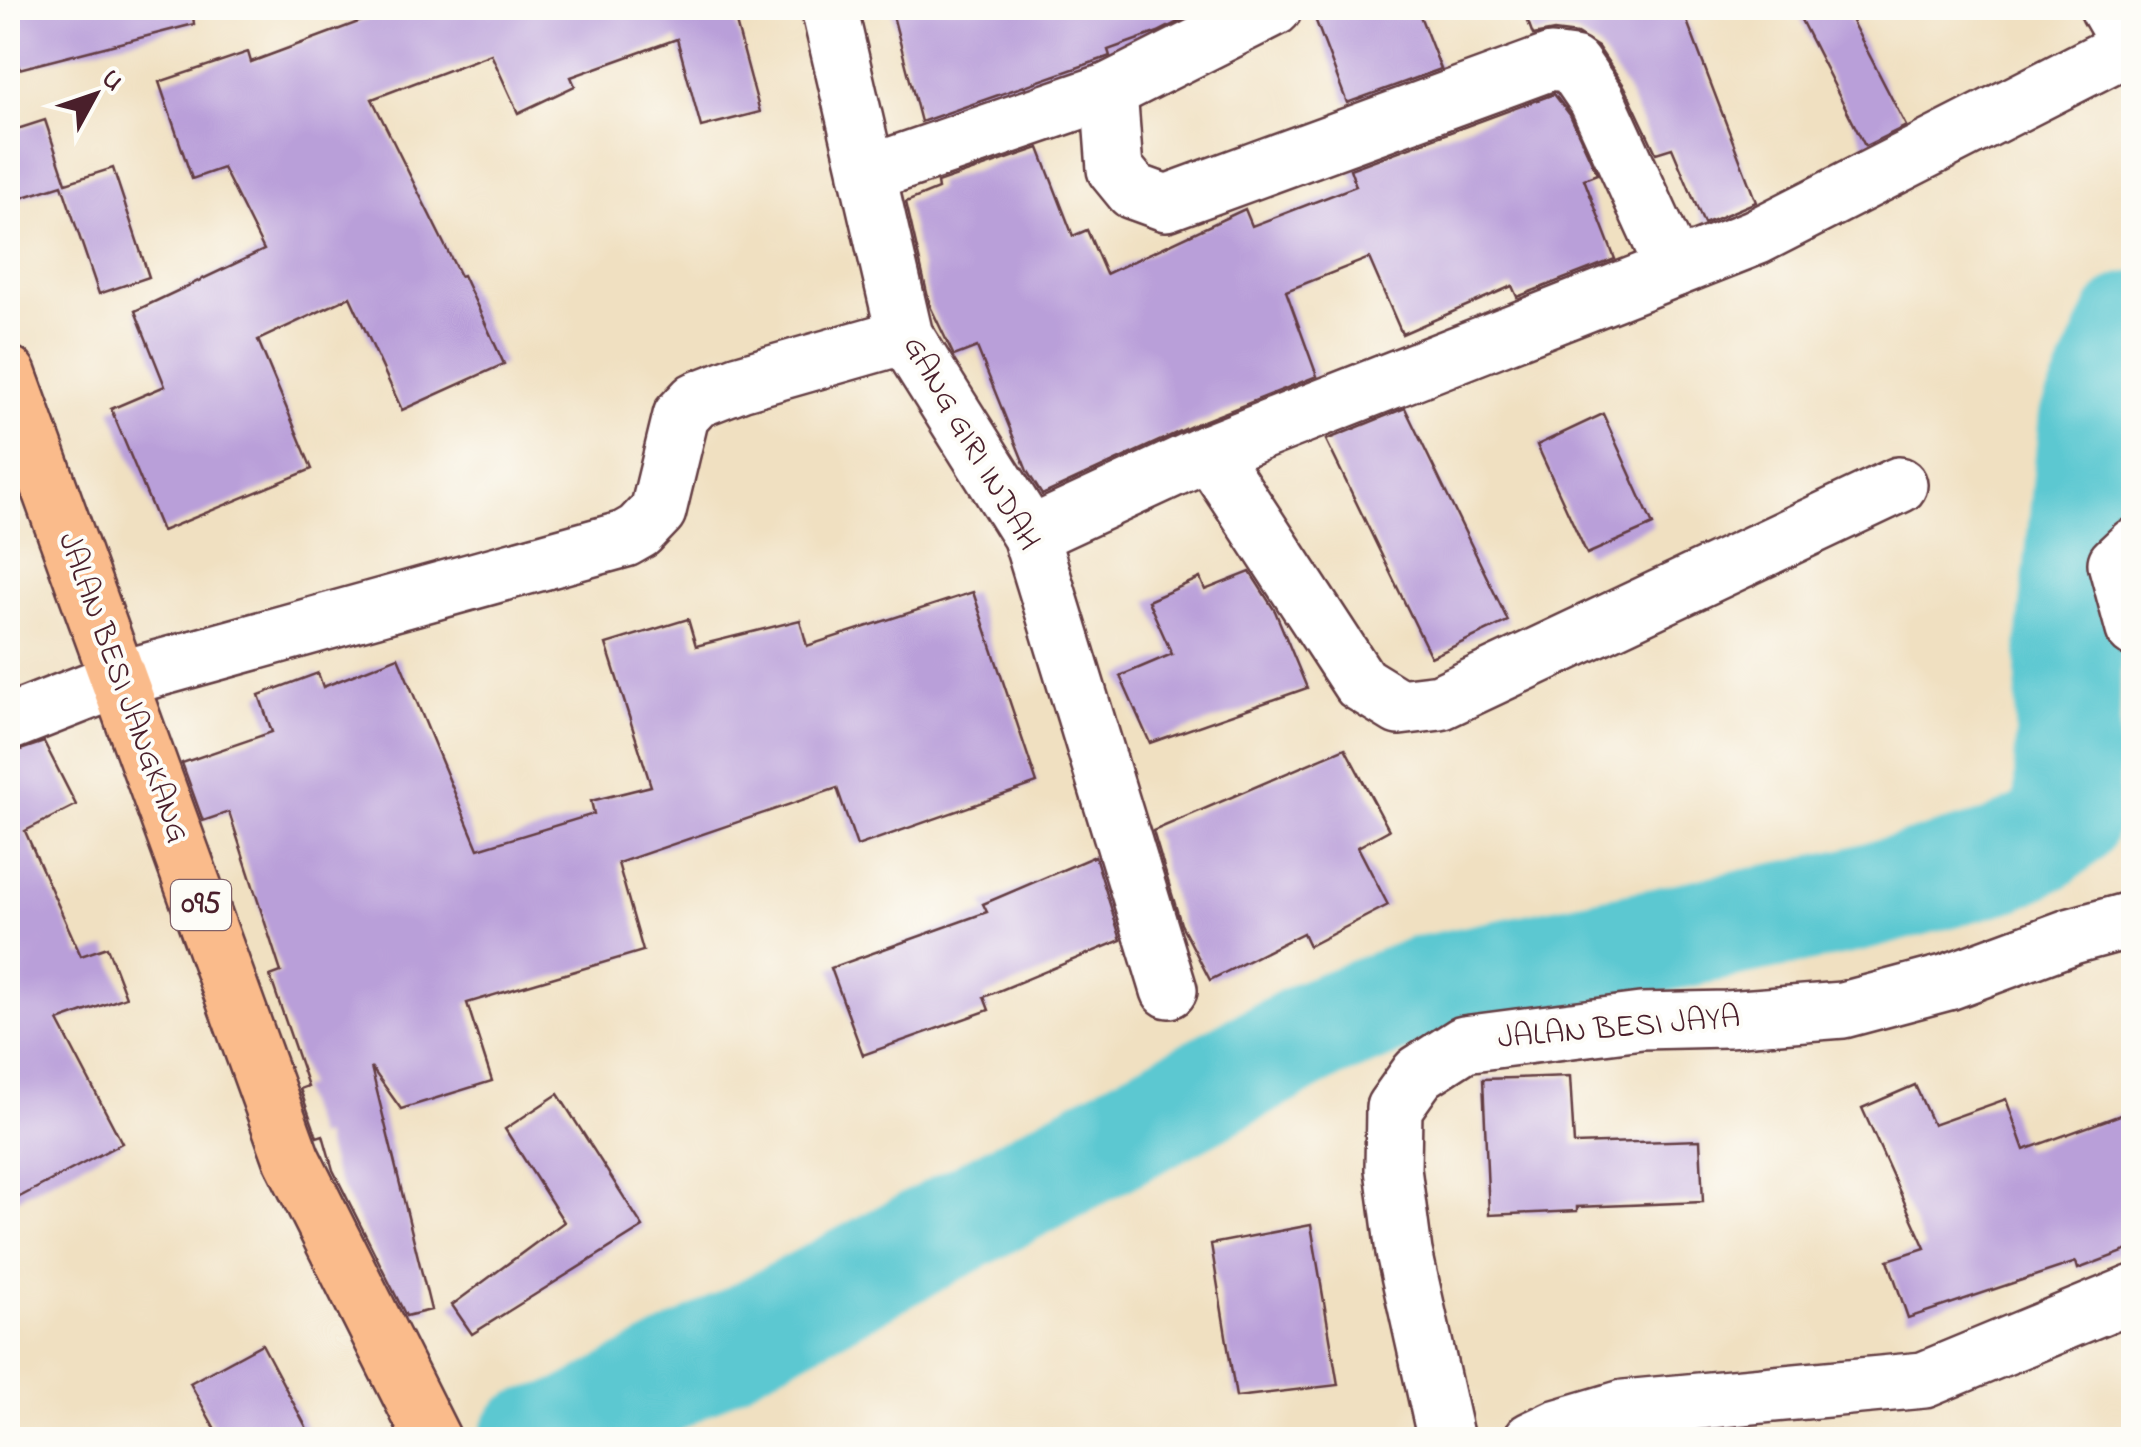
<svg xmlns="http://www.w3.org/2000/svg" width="2141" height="1447" viewBox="0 0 2141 1447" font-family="'Indie Flower',sans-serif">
<rect width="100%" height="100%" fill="#fdfcf7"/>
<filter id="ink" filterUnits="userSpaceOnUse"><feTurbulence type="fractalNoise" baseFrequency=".01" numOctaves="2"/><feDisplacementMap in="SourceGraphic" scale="20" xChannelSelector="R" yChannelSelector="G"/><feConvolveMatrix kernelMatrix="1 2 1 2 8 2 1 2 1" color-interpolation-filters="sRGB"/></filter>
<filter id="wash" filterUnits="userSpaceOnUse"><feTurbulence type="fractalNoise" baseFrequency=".0048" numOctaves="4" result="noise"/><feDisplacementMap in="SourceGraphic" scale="40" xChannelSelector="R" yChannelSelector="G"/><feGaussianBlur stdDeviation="2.25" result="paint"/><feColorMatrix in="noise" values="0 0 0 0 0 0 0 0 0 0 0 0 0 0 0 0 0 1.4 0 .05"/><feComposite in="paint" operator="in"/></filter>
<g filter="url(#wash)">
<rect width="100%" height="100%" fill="#f0e0c1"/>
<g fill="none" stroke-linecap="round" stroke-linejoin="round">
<polyline stroke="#5bc8d1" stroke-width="105" points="532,1440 571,1430 1315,1031 1425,988 1854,900 2001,860 2042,840 2066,820 2069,643 2091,421 2134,324"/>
</g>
<g id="blocks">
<g fill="#b99fd9">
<polygon points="8,8 192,8 194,24 19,69 8,22"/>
<polygon points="396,8 746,8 747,14 735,19 760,112 701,127 677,39 571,77 575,86 518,113 491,54 372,99 460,276 463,275 504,364 402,410 350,297 258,340 312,469 162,531 111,409 165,386 135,311 264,250 223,168 192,179 159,82 248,52 251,62"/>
<polygon points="891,8 1205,8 1158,32 1108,50 1110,56 1102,59 921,122"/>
<polygon points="1311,8 1417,8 1441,69 1347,103"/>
<polygon points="1523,8 1682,8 1756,202 1704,224 1672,148 1656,153 1625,87 1598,47 1577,34 1554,31 1533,35"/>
<polygon points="1795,8 1845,8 1906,126 1865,146"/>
<polygon points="1554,94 1570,115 1597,174 1584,179 1615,259 1517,297 1512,286 1402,334 1369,258 1286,291 1317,376 1196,424 1042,495 1027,471 977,347 954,356 930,306 906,202 938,189 937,183 1039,148 1073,236 1087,230 1106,274 1245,209 1252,226 1356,186 1350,169"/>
<polygon points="45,120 66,183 113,168 149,277 99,294 62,185 8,202 8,132"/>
<polygon points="1405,408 1508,621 1431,657 1326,440"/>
<polygon points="1603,414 1653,525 1587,554 1537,445"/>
<polygon points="1250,572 1275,611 1307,688 1150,743 1120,676 1172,654 1148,601 1200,578 1205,590"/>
<polygon points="973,592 1037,783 857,846 837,788 618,863 643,951 467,1003 492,1081 401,1109 371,1067 431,1310 406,1316 333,1170 323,1135 317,1137 300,1089 308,1086 270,976 281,972 229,812 203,821 182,763 272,732 259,695 318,673 323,687 398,657 478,849 594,814 591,801 651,786 606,644 688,619 696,646 800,620 807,646"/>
<polygon points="44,742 76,805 25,831 81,956 107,947 126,997 58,1021 122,1143 8,1203 8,754"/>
<polygon points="1345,748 1389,830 1358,847 1388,905 1309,946 1303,933 1210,980 1181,924 1153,831"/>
<polygon points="1095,856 1121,940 984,997 989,1010 863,1055 831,968 987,912 983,904"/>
<polygon points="1570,1076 1574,1144 1700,1140 1703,1202 1577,1207 1577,1211 1489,1215 1483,1079"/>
<polygon points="1915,1085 1933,1125 2006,1099 2024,1150 2134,1110 2134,1248 2078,1269 2076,1262 1908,1318 1888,1260 1925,1248 1862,1108"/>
<polygon points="558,1094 643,1227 472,1334 452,1305 564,1222 505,1129"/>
<polygon points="1311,1225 1338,1385 1236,1397 1211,1244"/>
<polygon points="262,1344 313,1440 221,1440 190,1383"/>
</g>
</g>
</g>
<g filter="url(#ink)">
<use href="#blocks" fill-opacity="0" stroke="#633c42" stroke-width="2.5"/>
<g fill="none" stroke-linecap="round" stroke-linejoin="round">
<defs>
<g id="minor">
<polyline points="829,8 905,336 1030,535 1169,990"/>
<polyline points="1109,91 1115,169 1133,191 1166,203 1551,62 1573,65 1597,100 1674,269"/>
<polyline points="867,174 1109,91 1274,8"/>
<polyline points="1209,452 1360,683 1399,707 1440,702 1899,485"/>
<polyline points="1030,535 1209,452 1756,237 2130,46 2108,8"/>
<polyline points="2134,546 2116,563 2134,629"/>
<polyline points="8,723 120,679 625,539 639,531 658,511 681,416 696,400 740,383 905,336"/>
<polyline points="1446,1440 1404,1252 1393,1169 1394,1108 1419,1073 1464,1044 1641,1021 1727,1019 1843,1010 1948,982 2072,936 2134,919"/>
<polyline points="1531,1440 1556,1428 1624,1408 1924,1380 2134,1293"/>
</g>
<polyline id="primary" points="8,374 292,1159 433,1440"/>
</defs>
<use href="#minor" stroke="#633c42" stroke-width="60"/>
<use href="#primary" stroke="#633c42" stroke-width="60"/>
<use href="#minor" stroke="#fff" stroke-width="55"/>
<use href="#primary" stroke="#fabb8b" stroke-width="55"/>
</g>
</g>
<g text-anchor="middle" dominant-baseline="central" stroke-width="8" stroke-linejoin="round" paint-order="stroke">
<rect fill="#fdfcf7" stroke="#806168" stroke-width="2.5" x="171" y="880" width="60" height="50" rx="8"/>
<g font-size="30" font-weight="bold" fill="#4a1f2b">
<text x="201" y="905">095</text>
</g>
<g font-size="32" fill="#4a1f2b" stroke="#fdfcf7">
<text transform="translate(970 444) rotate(60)">GANG GIRI INDAH</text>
<text transform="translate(122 688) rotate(70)">JALAN BESI JANGKANG</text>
<text transform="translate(1619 1029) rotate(-5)">JALAN BESI JAYA</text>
</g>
</g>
<rect width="2141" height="1447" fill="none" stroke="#fdfcf7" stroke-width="40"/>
<g transform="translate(95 95) rotate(50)" stroke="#fdfcf7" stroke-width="8" paint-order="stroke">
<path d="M0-8L18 38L0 25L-18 38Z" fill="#4a1f2b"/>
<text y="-15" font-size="28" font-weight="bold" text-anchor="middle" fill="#4a1f2b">U</text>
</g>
</svg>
